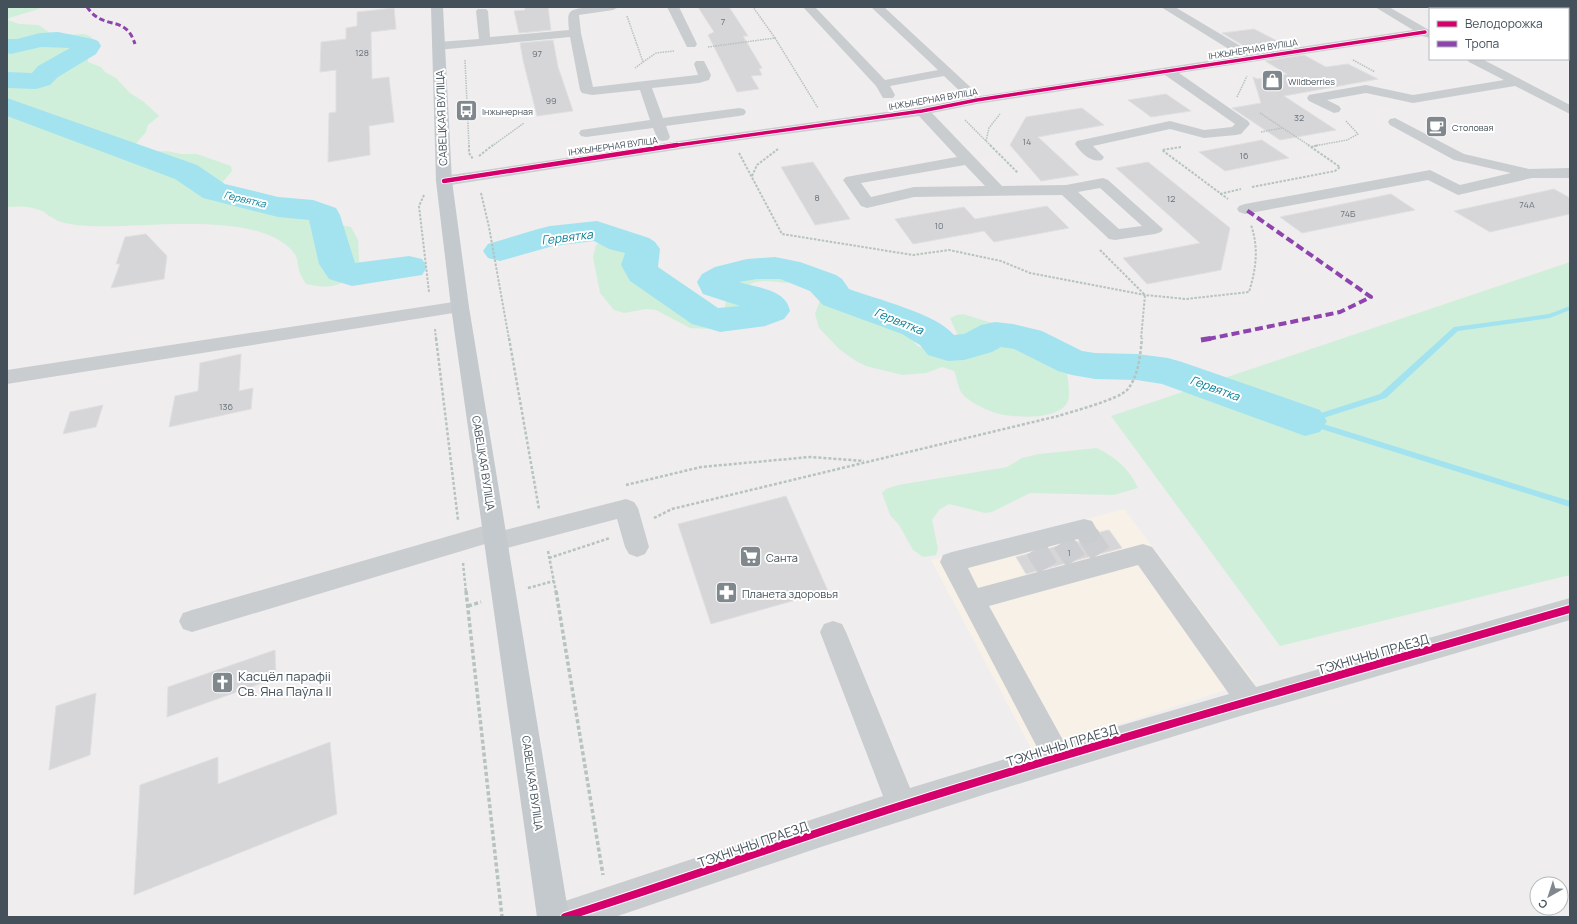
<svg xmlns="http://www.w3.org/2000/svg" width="1577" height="924" viewBox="0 0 1577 924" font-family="Manrope,sans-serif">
<rect width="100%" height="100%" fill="#efedee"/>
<polygon fill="#f7f1e8" points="1124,509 1254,681 1033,752 931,560"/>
<g fill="#d0efdb">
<path d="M7 7H41L39 9 9 18 8 20 19 24 39 25 50 33 60 35 84 34 92 37 88 46 80 52 88 59V62L101 67 105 72 116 78 130 93 144 102 159 116 148 125 146 132 134 146V149L139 152 167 151 181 154H197L231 166 232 171 220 185 218 191 220 195 226 198 265 197 274 200 277 204 297 213 311 221 330 223 351 227 358 240 359 261 362 268C342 286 333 290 306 284 304 280 301 277 300 273 297 267 299 259 294 253 256 206 131 232 76 225 69 224 58 222 53 218 48 216 45 212 40 210 29 206 18 206 7 207Z"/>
<path d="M621 239C636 243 643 252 651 264 653 266 654 269 656 271 659 273 662 273 665 275 686 292 690 318 724 309L726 302 718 290 716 278C747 258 758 266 790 276L791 280 787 283C770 281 754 277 741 291V297L752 309 753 316 737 326 713 329 690 328 656 310 646 309 624 313 614 310 600 293 593 257 596 245 603 240Z"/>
<polygon points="1570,262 1570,575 1280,646 1111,416"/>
<path d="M827 292H836L855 299 898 310C902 317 913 343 918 346 926 351 946 352 954 346 956 344 957 341 959 338L950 318 957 315 963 314 1031 335 1063 348 1069 356 1071 369 1067 374C1068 383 1072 399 1065 406 1052 420 1013 418 996 413 986 410 972 403 964 396 957 388 958 380 954 371L942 367 926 373 902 375 866 366 856 361 839 349 819 328 815 314 820 300Z"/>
<path d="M1097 448C1116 458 1129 468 1138 488L1114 495 1030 493 992 512 985 513 949 504 939 510 932 520 938 549 936 555 923 557 913 550 899 525 890 515 882 493 886 489 898 485 1007 467 1022 458 1039 454Z"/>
</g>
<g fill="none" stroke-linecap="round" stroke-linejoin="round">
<polygon fill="#a3e3ef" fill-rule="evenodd" points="1570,306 1570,310 1550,318 1458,331 1386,398 1314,421 1570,501 1570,507 1302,423 1301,421 1302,419 1380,394 1454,327 1549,314"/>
<g fill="#a3e3ef" fill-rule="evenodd">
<polygon points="58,32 93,39 98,41 101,46 96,54 58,77 50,85 36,89 7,88 7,72 32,73 38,66 70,48 41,47 11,54 7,53 7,39 17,39 40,33"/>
<polygon points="7,98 197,165 225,184 278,197 313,200 336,208 340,215 355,263 409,256 422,259 427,267 422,275 352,286 329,279 319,264 309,220 278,217 203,198 175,179 7,116"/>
<path d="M597 221 649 238 655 242 660 249 658 267 718 308 740 306 703 294 697 282 702 274 715 267 747 259 775 257 800 262 836 275 842 279 849 289C876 299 937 314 954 335L964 334 981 325 995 322 1013 324 1042 331 1082 351 1095 353 1137 354 1168 358 1182 362 1320 410 1327 421 1320 432 1305 436 1162 384 1137 380 1095 379 1072 375 1058 371 1014 349 1001 347 992 352 964 360 948 361 928 355 920 345 902 334 823 305 810 291 780 279H757L739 282C757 288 786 289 790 311L784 319 765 326 720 332 707 328 692 324 630 281 621 265 625 253 609 249 594 241 553 246 500 261 488 258 483 251 488 244 538 229 550 226Z"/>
</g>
</g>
<g fill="#d6d5d8" stroke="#e0dfe1">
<polygon points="525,7 548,7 551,30 519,33 514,11 525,10"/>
<polygon points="698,7 729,7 748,36 743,36 762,68 759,69 762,75 751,76 759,89 737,92 708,35 714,32"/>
<polygon points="394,8 396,29 371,32 372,79 389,77 394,122 369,126 370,155 328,162 329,113 336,112 336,70 320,72 321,42 346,39 346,28 357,26 357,12"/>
<polygon points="1254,29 1289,47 1254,52 1222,33"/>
<polygon points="553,40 558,67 573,111 537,116 523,60 520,43"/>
<polygon points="1304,55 1326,67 1348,64 1378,79 1284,96 1336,130 1280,140 1232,108 1261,103 1253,77 1257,79 1287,74 1265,61"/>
<polygon points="1166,94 1191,111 1151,117 1128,100"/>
<polygon points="1082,108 1104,125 1038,137 1079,175 1041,181 1010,145 1026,117"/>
<polygon points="1262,140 1289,158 1225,171 1199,152"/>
<polygon points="813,162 850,219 815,225 781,167"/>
<polygon points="1148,162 1230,228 1221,270 1147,284 1123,258 1200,243 1116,168"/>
<polygon points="1554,189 1570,198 1570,214 1490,232 1454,211"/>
<polygon points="1391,194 1415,210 1302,233 1280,217"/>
<polygon points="1047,206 1069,228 994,242 984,231 913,244 895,219 964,207 975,219"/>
<polygon points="146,234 167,256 164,279 111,288 120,264 116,264 125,237"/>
<polygon points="241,354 239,391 253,388 251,409 169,427 175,396 198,391 200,363"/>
<polygon points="103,405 96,427 63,434 70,412"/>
<polygon points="786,496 828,591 711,624 678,524"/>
<polygon points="1109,530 1122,548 1026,574 1016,557 1077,541 1080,543 1088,545 1096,543 1101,536 1100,532"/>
<polygon points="275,650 276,678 167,717 168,687"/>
<polygon points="96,693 90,755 49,770 56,706"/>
<polygon points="330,742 337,814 134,895 140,785 218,757 218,784"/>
</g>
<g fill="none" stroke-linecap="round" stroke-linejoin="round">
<g stroke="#cdced1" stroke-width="22" stroke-dasharray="22 11" stroke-linecap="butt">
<polyline points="1088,535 1102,556"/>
<polyline points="1063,542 1077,563"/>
<polyline points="1036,549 1049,570"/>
</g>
<g stroke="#b6c3be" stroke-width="1.5" stroke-dasharray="1.5 1" stroke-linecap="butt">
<polyline points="627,16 643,62 635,68"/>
<polyline points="775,38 818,108"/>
<polyline points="708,47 775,38 753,7"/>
<polyline points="465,60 469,146"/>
<polyline points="1353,60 1375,72"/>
<polyline points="643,62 656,53 674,51"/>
<polyline points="1237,97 1247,76"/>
<polyline points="1260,113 1310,146"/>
<polyline points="965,120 991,146"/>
<polyline points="1261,132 1282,128"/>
<polyline points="986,141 989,128 1000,114"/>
<polyline points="492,146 524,123"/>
<polyline points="1314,146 1347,140 1358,134 1346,121"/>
</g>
<g stroke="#b6c3be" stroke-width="2" stroke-dasharray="2.5 1.5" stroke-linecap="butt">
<polyline points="469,145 469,153 473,159"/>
<polyline points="990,145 1018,173"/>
<polyline points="1181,147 1162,150 1228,199"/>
<polyline points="1311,147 1319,145"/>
<path d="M739 153 782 234 913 255 949 250 1001 261 1030 273 1145 295 1186 299 1249 292C1256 269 1259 248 1251 225"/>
<polyline points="479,156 493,145"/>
<polyline points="752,176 757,165 778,149"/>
<polyline points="1252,187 1335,171 1340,167 1308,145"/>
<polyline points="481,193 489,227 509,339"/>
<polyline points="1220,194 1241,189"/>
<polyline points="424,195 419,206 429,292"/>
<polyline points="1100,250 1145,295 1141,339"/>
<polyline points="435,329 436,339"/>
</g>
<g stroke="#b6c3be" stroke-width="2.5" stroke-dasharray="3 2" stroke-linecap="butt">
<polyline points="436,338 458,520"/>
<polyline points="509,338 539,509"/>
<polyline points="626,485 701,467 810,457 864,461"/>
<path d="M654 518 672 509 1058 416C1071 412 1119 399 1127 390 1139 376 1140 355 1142 338"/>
<polyline points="548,551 556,592"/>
<polyline points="549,558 610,538"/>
<polyline points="463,563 466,592"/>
<polyline points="528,588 554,581"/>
</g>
<g stroke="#b6c3be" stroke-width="3.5" stroke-dasharray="4 2.5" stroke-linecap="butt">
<polyline points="466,591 502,917"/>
<polyline points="556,591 603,875"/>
<polyline points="468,606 481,602"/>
</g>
<g fill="#cacdcf" fill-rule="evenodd">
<path d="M588 7H619L613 10 579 15 581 33 593 87 697 75H698L694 64 696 61H704L711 75 709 80 699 83 652 88 663 118 739 108 744 109 746 112 744 115 739 116 666 126 670 137 668 140 663 141 658 140 653 128 586 137 581 136 579 133 581 130 650 120 640 90 592 95 582 93 580 90 570 37 438 50 434 49 432 46 434 43 438 42 479 39 476 11 478 9H486L488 11 490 37 569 30C567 10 568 10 588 7Z"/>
<polygon points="667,7 679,7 697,44 695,47 687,47"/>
<path d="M803 7H815L885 80 938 70 871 7H884L980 96 1240 56 1161 7H1175L1254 54 1413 30 1375 7H1389L1429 30 1430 38 1422 36 1179 73 1248 121 1250 124 1241 134 1236 135 1204 138 1170 129 1093 146 1104 157 1102 160C1091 163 1081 153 1075 144L1077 141 1170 121 1204 130 1232 127 1235 124 1165 75 977 104 932 113 1002 186 1066 185 1103 178 1108 180 1163 229 1161 232 1155 234 1115 240 1109 239 1062 195 914 197 867 208 861 206 843 180 846 177 957 157 919 116 713 144 444 186 439 184 436 181 439 178 444 176 713 136 922 107 967 98 944 76 890 86 895 95 893 98H883L876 86ZM965 165 985 186 914 187 871 197 861 183ZM1100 188 1142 226 1119 229 1078 192Z"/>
<polygon points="1467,59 1482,59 1570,105 1570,114 1515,86 1413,103 1366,93 1327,100 1339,106 1341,109 1339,112 1334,113 1309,101 1307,98 1309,95 1314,94 1366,85 1413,95 1504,80 1469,62"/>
<polygon points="1395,118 1464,154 1529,169 1570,168 1570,178 1532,178 1458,195 1428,180 1245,214 1239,212 1237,209 1239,206 1245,204 1430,170 1460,185 1511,173 1454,160 1390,125 1388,122 1390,119"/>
<polygon points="460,301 466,303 469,307 466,311 7,384 7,370"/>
<polygon points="626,499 634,502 638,508 649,547 645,554 637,557 629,554 625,547 617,519 496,551 488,549 485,544 192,632 183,629 179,621 183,613 192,610 494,523 502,525 505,530"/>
<path d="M1084 519 1092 521 1100 535 1096 542 1088 544 1080 542 1078 539 968 568 978 588 1143 544 1152 547 1256 687 1570 598V620L1237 717 989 793 821 847 615 917H549L553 905 565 901 883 796 820 632 824 624 833 621 842 624 846 632 910 788 1038 749 940 562 943 555 952 552ZM1138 565 1229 694 1064 742 989 606Z"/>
</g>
<polygon fill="#c4c9cd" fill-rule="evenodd" points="431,7 443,7 452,181 469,307 569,917 537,917 451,307 436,181"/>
<path stroke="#8e44ad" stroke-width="3" stroke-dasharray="5.5 3" stroke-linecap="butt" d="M87 7C104 32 125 13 135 44"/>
<polyline stroke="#8e44ad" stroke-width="4" stroke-dasharray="8 4" stroke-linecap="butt" points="1208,339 1340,312 1371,297 1245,209"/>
<polyline stroke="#8e44ad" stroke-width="5" stroke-dasharray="10 5" stroke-linecap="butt" points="1201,340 1213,338"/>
<defs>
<polyline id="cycleway-far2" points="671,146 922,111 977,100 1425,32"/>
<polyline id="cycleway-far1" points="444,181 677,145"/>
<path id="cycleway" d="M565 917C679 881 792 840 906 804 1126 735 1348 673 1570 609"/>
</defs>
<use href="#cycleway-far2" stroke="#fff" stroke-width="5"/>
<use href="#cycleway-far1" stroke="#fff" stroke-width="6"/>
<use href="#cycleway" stroke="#fff" stroke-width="10"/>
<use href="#cycleway-far2" stroke="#d6006c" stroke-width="3.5"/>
<use href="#cycleway-far1" stroke="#d6006c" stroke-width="4.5"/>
<use href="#cycleway" stroke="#d6006c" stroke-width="8"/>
</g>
<defs>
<symbol id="shop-square" viewBox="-11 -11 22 22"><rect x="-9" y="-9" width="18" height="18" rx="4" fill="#80888e" stroke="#fff"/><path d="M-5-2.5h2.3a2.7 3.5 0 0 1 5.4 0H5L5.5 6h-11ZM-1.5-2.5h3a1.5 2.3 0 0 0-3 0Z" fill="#fff"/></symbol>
<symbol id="bus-square" viewBox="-11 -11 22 22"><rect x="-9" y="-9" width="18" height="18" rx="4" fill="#80888e" stroke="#fff"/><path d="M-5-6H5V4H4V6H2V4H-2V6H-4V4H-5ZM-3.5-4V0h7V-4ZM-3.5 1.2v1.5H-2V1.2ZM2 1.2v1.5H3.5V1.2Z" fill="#fff"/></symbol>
<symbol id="cafe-square" viewBox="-11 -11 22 22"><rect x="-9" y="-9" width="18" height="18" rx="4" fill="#80888e" stroke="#fff"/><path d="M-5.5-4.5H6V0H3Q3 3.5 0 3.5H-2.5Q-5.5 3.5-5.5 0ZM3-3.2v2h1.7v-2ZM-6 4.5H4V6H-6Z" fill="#fff"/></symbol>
<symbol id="supermarket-square" viewBox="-11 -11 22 22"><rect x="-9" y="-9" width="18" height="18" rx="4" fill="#80888e" stroke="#fff"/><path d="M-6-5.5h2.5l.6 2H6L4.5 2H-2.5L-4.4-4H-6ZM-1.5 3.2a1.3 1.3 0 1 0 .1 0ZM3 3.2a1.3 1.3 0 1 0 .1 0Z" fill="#fff"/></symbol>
<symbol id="pharmacy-square" viewBox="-11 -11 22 22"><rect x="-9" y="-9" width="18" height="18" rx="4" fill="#80888e" stroke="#fff"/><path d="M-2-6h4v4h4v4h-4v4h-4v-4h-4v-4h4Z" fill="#fff"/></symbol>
<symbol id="church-square" viewBox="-11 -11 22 22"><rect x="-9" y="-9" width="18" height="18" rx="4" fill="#80888e" stroke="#fff"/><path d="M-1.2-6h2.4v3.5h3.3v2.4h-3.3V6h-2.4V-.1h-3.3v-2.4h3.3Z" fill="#fff"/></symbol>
</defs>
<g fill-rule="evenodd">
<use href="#shop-square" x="1260" y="68" width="25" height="25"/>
<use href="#bus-square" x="454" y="98" width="25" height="25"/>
<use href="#cafe-square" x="1424" y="114" width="25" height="25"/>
<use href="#supermarket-square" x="738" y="544" width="25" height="25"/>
<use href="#pharmacy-square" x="714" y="580" width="25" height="25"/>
<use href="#church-square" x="210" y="670" width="25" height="25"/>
</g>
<g text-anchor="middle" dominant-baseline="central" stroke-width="4" stroke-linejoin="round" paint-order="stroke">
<g font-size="9" fill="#6a747c">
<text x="723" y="21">7</text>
<text x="362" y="52">128</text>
<text x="537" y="53">97</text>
<text x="551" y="100">99</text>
<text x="1299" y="117">32</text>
<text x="1027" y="141">14</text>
<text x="1244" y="155">16</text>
<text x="817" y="197">8</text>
<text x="1171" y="198">12</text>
<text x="1527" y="204">74А</text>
<text x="1348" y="213">74Б</text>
<text x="939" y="225">10</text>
<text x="226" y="406">136</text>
<text x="1069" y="552">1</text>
</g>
<g font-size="9" fill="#44515b" stroke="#fff">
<text transform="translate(1253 49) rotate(-9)">ІНЖЫНЕРНАЯ ВУЛІЦА</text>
<text transform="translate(933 99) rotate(-10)">ІНЖЫНЕРНАЯ ВУЛІЦА</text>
<text transform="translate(613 146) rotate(-8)">ІНЖЫНЕРНАЯ ВУЛІЦА</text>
</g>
<g font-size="9" fill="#44515b" stroke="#fff" text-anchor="start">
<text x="1288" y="81">Wildberries</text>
<text x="482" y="111">Інжынерная</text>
<text x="1452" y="127">Столовая</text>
</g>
<g font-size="10" font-style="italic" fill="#068096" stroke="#fff">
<text transform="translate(245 199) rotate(13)">Гервятка</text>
</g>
<g font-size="11" fill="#44515b" stroke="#fff">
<text transform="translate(441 118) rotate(-92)">САВЕЦКАЯ ВУЛІЦА</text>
<text transform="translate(484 463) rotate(81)">САВЕЦКАЯ ВУЛІЦА</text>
<text transform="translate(533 783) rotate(82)">САВЕЦКАЯ ВУЛІЦА</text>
</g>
<g font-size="11" fill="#44515b" stroke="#fff" text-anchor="start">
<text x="766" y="557">Санта</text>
<text x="742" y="593">Планета здоровья</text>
</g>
<g font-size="12" font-style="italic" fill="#068096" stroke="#fff">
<text transform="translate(567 237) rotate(-7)">Гервятка</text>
<text transform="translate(899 321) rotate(22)">Гервятка</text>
<text transform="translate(1215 388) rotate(20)">Гервятка</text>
</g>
<g font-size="13" fill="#44515b" stroke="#fff">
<text transform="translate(1373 654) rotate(-16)">ТЭХНІЧНЫ ПРАЕЗД</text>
<text transform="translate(1062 745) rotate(-17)">ТЭХНІЧНЫ ПРАЕЗД</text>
<text transform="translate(753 844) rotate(-19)">ТЭХНІЧНЫ ПРАЕЗД</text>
</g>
<g font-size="13" fill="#44515b" stroke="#fff" text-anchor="start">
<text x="238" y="676">Касцёл парафіі<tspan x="238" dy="15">Св. Яна Паўла II</tspan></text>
</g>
</g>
<rect width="1577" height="924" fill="none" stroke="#44515b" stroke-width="16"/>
<rect x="1429" y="8" width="140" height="52" fill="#ffffff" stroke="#b4b9bd"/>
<rect x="1437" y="21" width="20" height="6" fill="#d6006c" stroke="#b4b9bd"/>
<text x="1465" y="28" font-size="12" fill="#44515b">Велодорожка</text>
<rect x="1437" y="41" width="20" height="6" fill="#8e44ad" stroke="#b4b9bd"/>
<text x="1465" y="48" font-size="12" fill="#44515b">Тропа</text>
<g transform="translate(1549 896) rotate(219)"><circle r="19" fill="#ffffff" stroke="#b4b9bd"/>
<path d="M0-3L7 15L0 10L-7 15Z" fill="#80888e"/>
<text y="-6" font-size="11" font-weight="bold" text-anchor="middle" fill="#44515b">С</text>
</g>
</svg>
